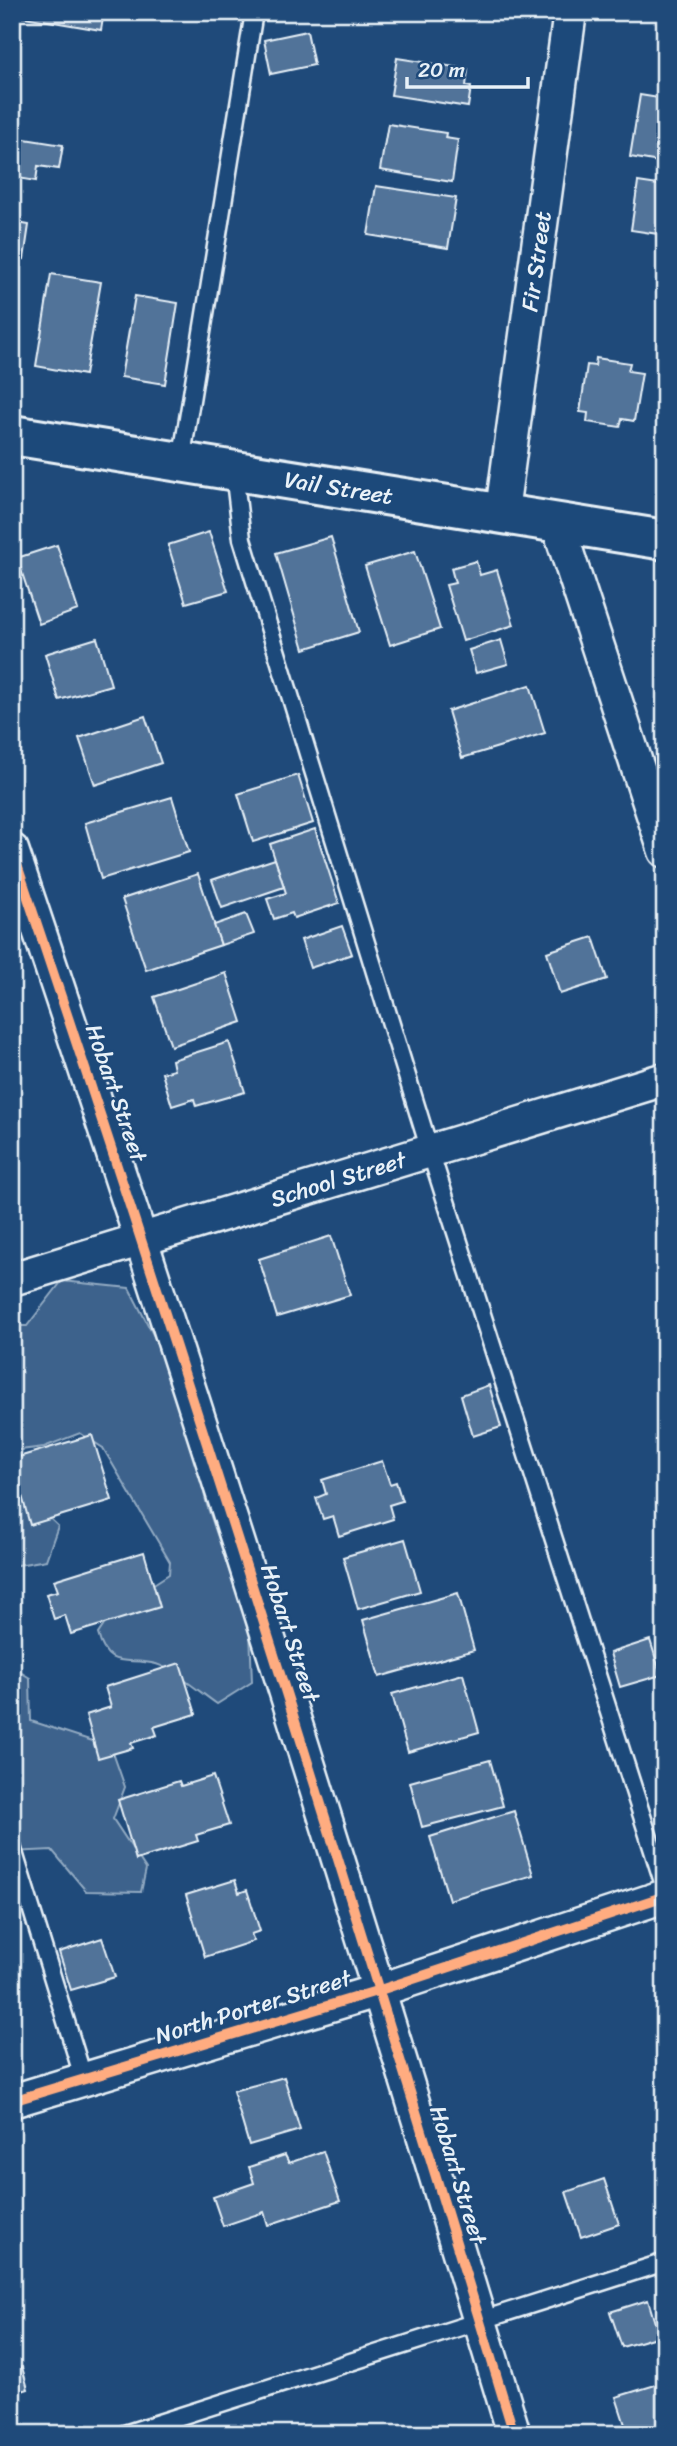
<svg xmlns="http://www.w3.org/2000/svg" width="677" height="2446" viewBox="0 0 677 2446" font-family="Sriracha,sans-serif">
<rect width="100%" height="100%" fill="#1f4a7a"/>
<filter id="ink" filterUnits="userSpaceOnUse"><feTurbulence type="fractalNoise" baseFrequency=".0143" numOctaves="2"/><feDisplacementMap in="SourceGraphic" scale="14" xChannelSelector="R" yChannelSelector="G"/><feConvolveMatrix kernelMatrix="1 2 1 2 8 2 1 2 1" color-interpolation-filters="sRGB"/></filter>
<g filter="url(#ink)">
<g fill="#3c628c" stroke="#92aac2" stroke-width="2">
<path d="M62 1281 129 1288 175 1377 207 1505 250 1631 252 1682 217 1704C201 1693 173 1669 156 1664 128 1656 108 1672 98 1634L114 1610 169 1574 170 1562 103 1448 80 1433 44 1447 12 1451V1326H27Z"/>
<polygon points="12,1483 58,1526 46,1560 12,1566"/>
<polygon points="12,1667 30,1678 31,1721 111,1747 125,1787 113,1819 146,1869 141,1892 86,1891 52,1850 12,1852"/>
</g>
<g fill="#517399" stroke="#e8f1f8" stroke-width="2">
<polygon points="12,12 104,12 101,30 12,15"/>
<polygon points="307,31 314,65 271,74 264,40"/>
<polygon points="397,58 468,69 466,86 471,87 468,107 391,95"/>
<polygon points="640,95 665,99 665,163 630,157"/>
<polygon points="388,124 446,133 445,138 458,140 452,182 380,170"/>
<polygon points="12,137 63,145 59,169 38,166 36,181 12,177"/>
<polygon points="638,182 665,186 665,235 631,230"/>
<polygon points="376,186 456,198 448,248 368,235"/>
<polygon points="12,222 29,225 24,259 12,257"/>
<polygon points="51,274 101,282 85,375 36,366"/>
<polygon points="135,296 178,303 165,384 121,377"/>
<polygon points="596,358 630,363 628,371 642,373 634,421 622,419 620,427 587,422 588,413 580,412 587,365 595,366"/>
<polygon points="209,532 228,591 186,603 168,545"/>
<polygon points="331,537 359,632 304,649 276,553"/>
<polygon points="57,545 78,610 39,624 17,558"/>
<polygon points="415,551 440,629 390,645 365,566"/>
<polygon points="476,561 480,575 497,570 514,625 463,641 446,585 455,583 451,568"/>
<polygon points="97,638 111,685 59,700 45,654"/>
<polygon points="501,640 508,664 476,673 469,650"/>
<polygon points="530,685 545,733 462,758 448,711"/>
<polygon points="145,716 161,763 95,785 79,738"/>
<polygon points="298,775 313,823 253,842 238,794"/>
<polygon points="172,797 189,852 101,879 85,823"/>
<polygon points="315,829 339,903 294,918 292,913 274,919 267,899 286,893 270,844"/>
<polygon points="275,859 284,887 222,908 212,880"/>
<polygon points="198,874 221,945 146,970 122,899"/>
<polygon points="246,914 254,934 221,945 214,925"/>
<polygon points="342,926 352,954 310,968 301,940"/>
<polygon points="593,937 607,979 560,994 547,952"/>
<polygon points="226,973 242,1022 171,1046 154,997"/>
<polygon points="229,1042 245,1092 196,1106 194,1099 172,1106 162,1073 174,1070 172,1060"/>
<polygon points="331,1236 350,1295 277,1317 259,1259"/>
<polygon points="489,1385 501,1427 473,1436 461,1395"/>
<polygon points="92,1435 112,1500 30,1525 12,1459"/>
<polygon points="382,1461 390,1484 396,1482 402,1501 389,1505 393,1519 339,1536 333,1516 323,1519 316,1498 326,1494 322,1480"/>
<polygon points="405,1539 420,1591 358,1609 343,1557"/>
<polygon points="144,1552 160,1607 71,1634 65,1615 54,1619 46,1594 58,1591 54,1580"/>
<polygon points="458,1593 474,1650 379,1677 363,1620"/>
<polygon points="650,1640 661,1675 620,1687 610,1653"/>
<polygon points="180,1663 196,1714 154,1727 157,1735 131,1743 133,1748 98,1758 86,1715 111,1707 105,1687"/>
<polygon points="463,1674 479,1732 408,1752 392,1694"/>
<polygon points="490,1760 503,1806 422,1827 410,1782"/>
<polygon points="213,1776 229,1825 196,1835 198,1841 136,1860 118,1800 179,1781 181,1786"/>
<polygon points="514,1811 533,1875 449,1900 430,1837"/>
<polygon points="235,1880 239,1893 247,1890 260,1931 251,1934 254,1941 205,1957 186,1895"/>
<polygon points="102,1938 115,1977 71,1990 59,1952"/>
<polygon points="284,2077 300,2130 249,2145 233,2091"/>
<polygon points="323,2151 340,2201 268,2225 264,2212 223,2226 213,2197 254,2183 249,2167 285,2155 289,2163"/>
<polygon points="604,2179 619,2224 581,2237 566,2192"/>
<polygon points="648,2300 659,2336 622,2347 610,2312"/>
<polygon points="22,2367 28,2389 12,2394 12,2370"/>
<polygon points="665,2382 665,2434 628,2434 616,2397"/>
</g>
<g fill="none" stroke-linecap="round" stroke-linejoin="round">
<defs>
<g id="service">
<polyline points="181,462 254,12"/>
<polyline points="234,472 242,539 430,1151 665,1888"/>
<polyline points="12,1846 84,2080"/>
<polyline points="124,2434 665,2262"/>
</g>
<g id="minor">
<path id="s1" d="M502 511 570 12"/>
<polyline points="557,522 665,851"/>
<path d="M12 850C189 1375 354 1903 514 2434"/>
<path id="s2" d="M12 1279 665 1079"/>
<polyline points="12,2101 380,1990 665,1896"/>
</g>
<g id="tertiary">
<path id="s3" d="M12 435 665 540"/>
</g>
</defs>
<use href="#service" stroke="#e8f1f8" stroke-width="21"/>
<use href="#minor" stroke="#e8f1f8" stroke-width="37"/>
<use href="#tertiary" stroke="#e8f1f8" stroke-width="44"/>
<use href="#service" stroke="#1f4a7a" stroke-width="16"/>
<use href="#minor" stroke="#1f4a7a" stroke-width="32"/>
<use href="#tertiary" stroke="#1f4a7a" stroke-width="38"/>
<defs>
<g id="cycleway">
<path d="M12 850C189 1375 354 1903 514 2434"/>
<polyline points="12,2101 380,1990 665,1896"/>
</g>
</defs>
<use href="#cycleway" stroke="#1f4a7a" stroke-width="15"/>
<use href="#cycleway" stroke="#ffac80" stroke-width="10"/>
</g>
</g>
<g text-anchor="middle" dominant-baseline="central" stroke-width="5" stroke-linejoin="round" paint-order="stroke">
<g font-size="23" fill="#e8f1f8" stroke="#1f4a7a">
<text stroke="none"><textPath href="#s1" startOffset="252">Fir Street</textPath></text>
<text stroke="none"><textPath href="#s3" startOffset="331">Vail Street</textPath></text>
<text transform="translate(116 1093) rotate(71)">Hobart Street</text>
<text stroke="none"><textPath href="#s2" startOffset="341">School Street</textPath></text>
<text transform="translate(290 1633) rotate(72)">Hobart Street</text>
<text transform="translate(253 2007) rotate(-17)">North Porter Street</text>
<text transform="translate(458 2175) rotate(73)">Hobart Street</text>
</g>
</g>
<rect width="677" height="2446" fill="none" stroke="#1f4a7a" stroke-width="42"/>
<rect x="21" y="21" width="635" height="2404" fill="none" stroke="#e8f1f8" stroke-width="2.5" filter="url(#ink)"/>
<path d="M407 77v10h121v-10" fill="none" stroke="#e8f1f8" stroke-width="3.5"/>
<text x="418" y="77" font-size="21" fill="#e8f1f8" stroke="#1f4a7a" stroke-width="5" paint-order="stroke">20 m</text>
</svg>
